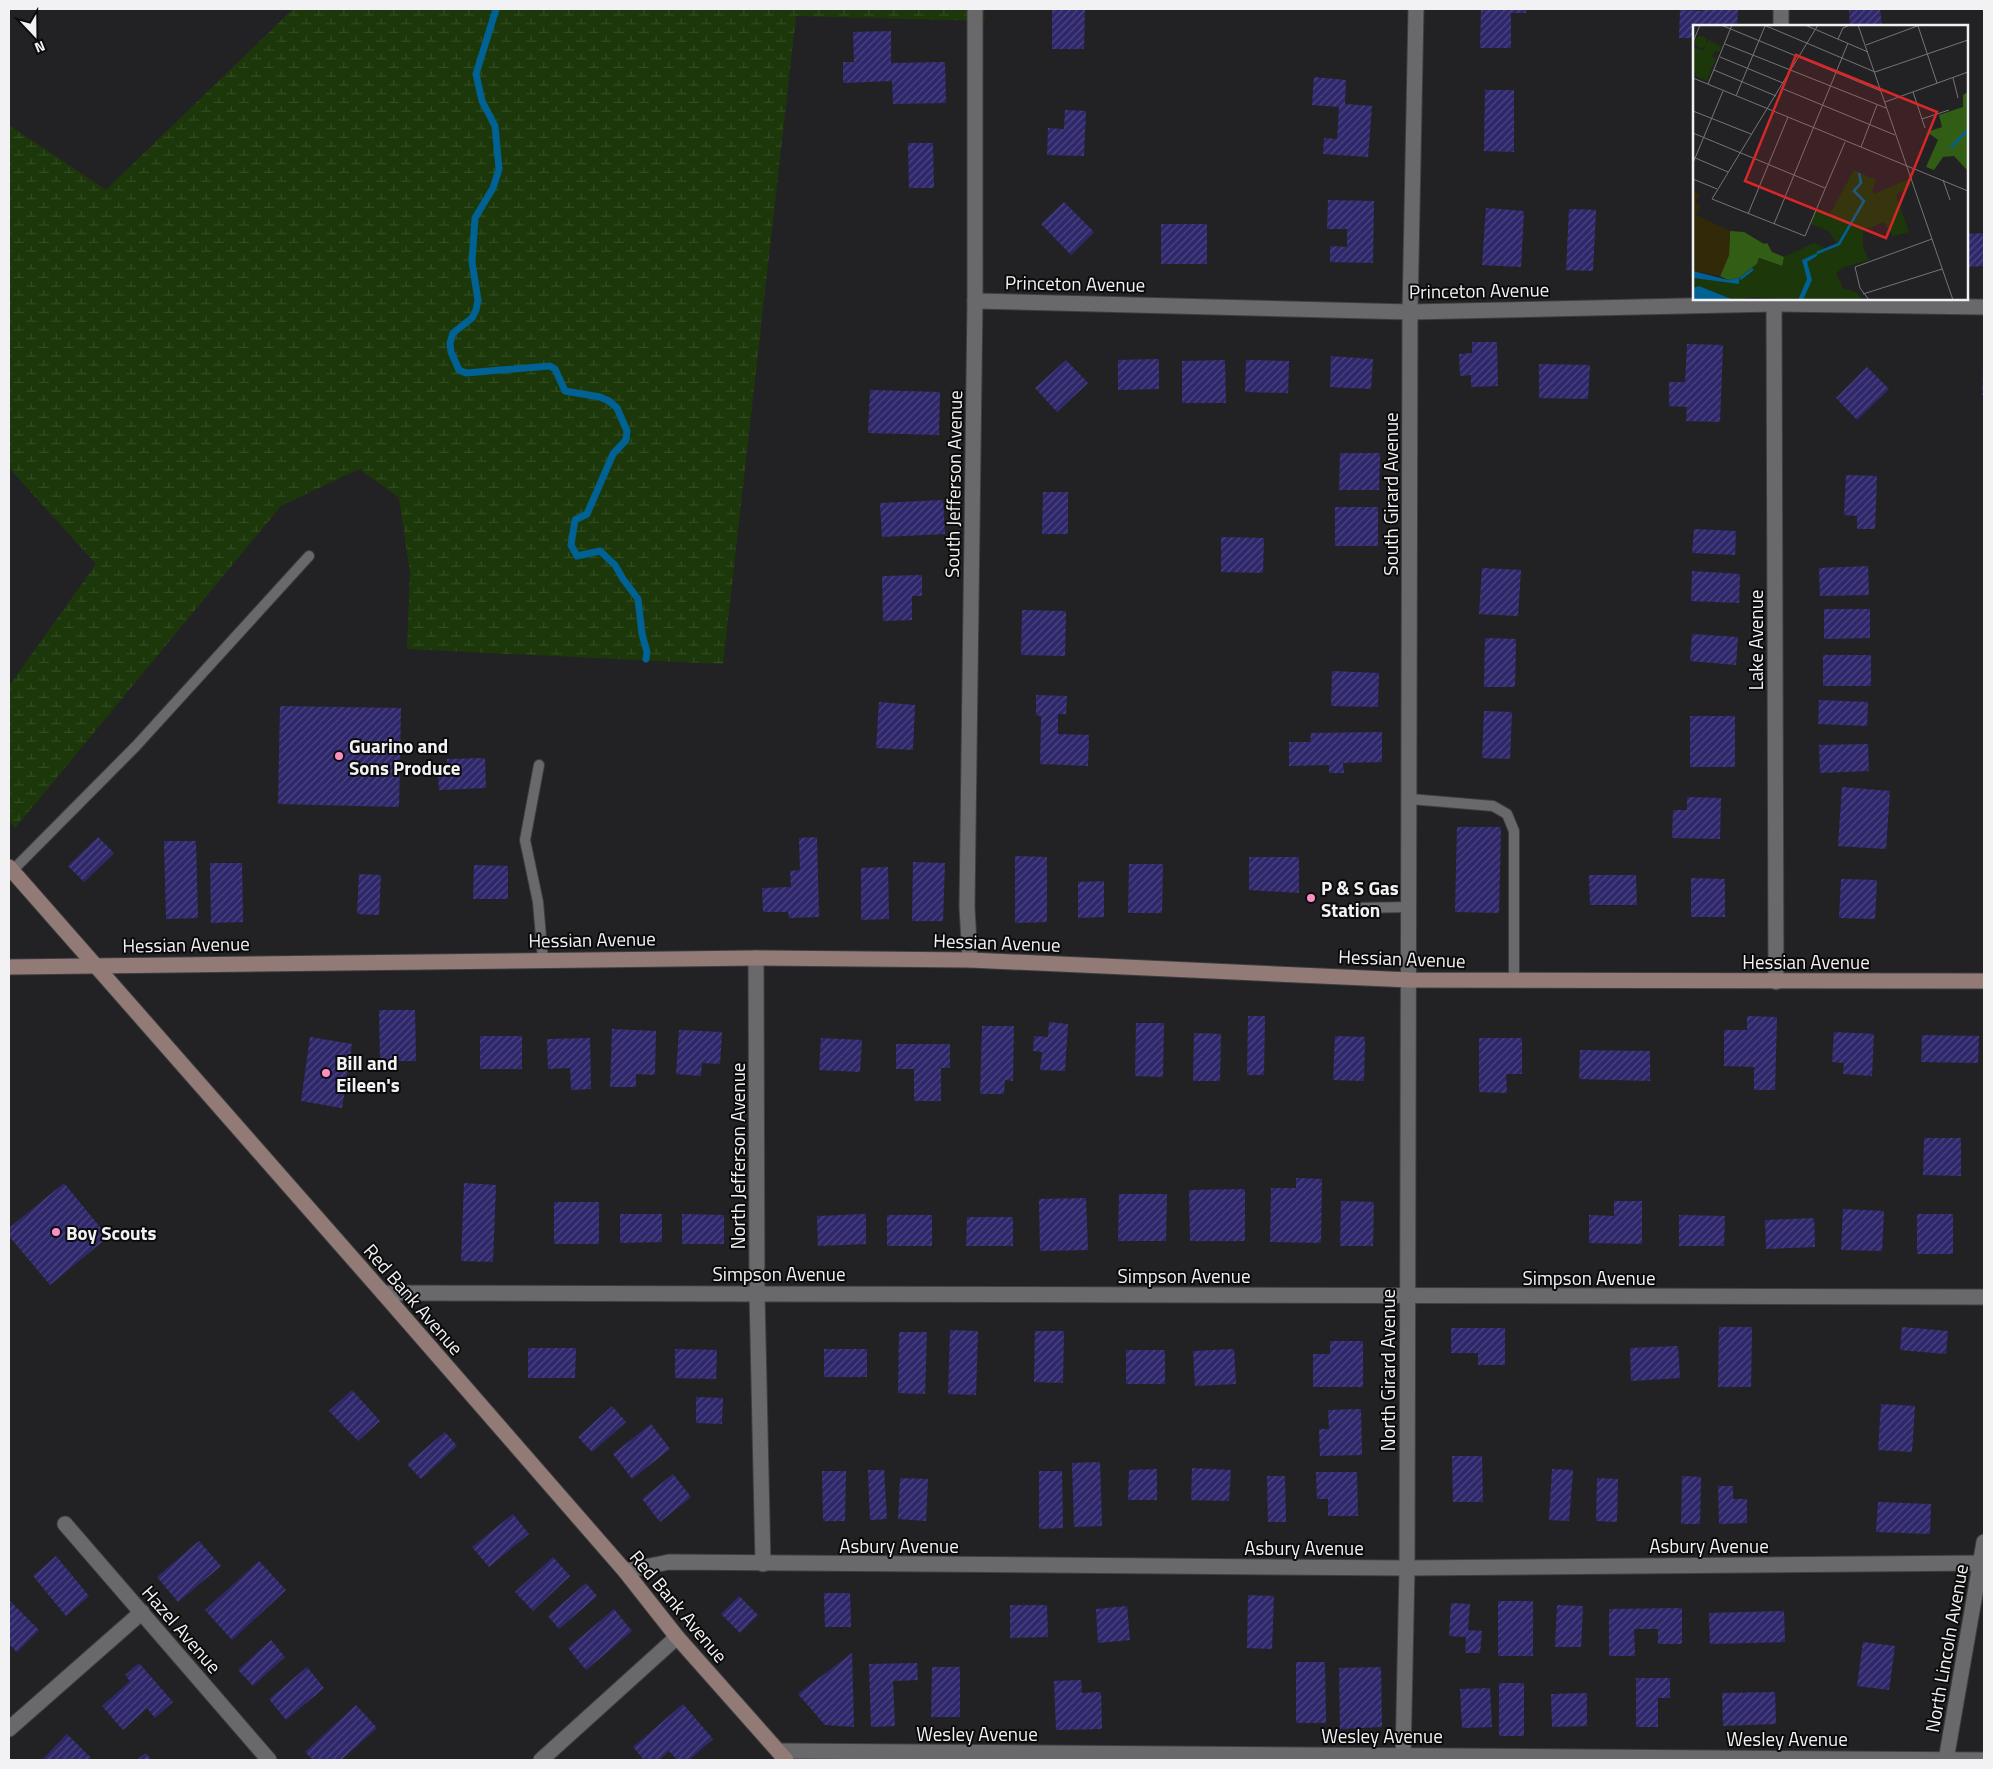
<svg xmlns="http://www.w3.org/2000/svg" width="1993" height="1769" viewBox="0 0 1993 1769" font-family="'Titillium Web',sans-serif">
<defs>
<pattern id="wetland-marsh" width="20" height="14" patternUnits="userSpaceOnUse" patternTransform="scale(1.25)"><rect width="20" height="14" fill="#1c380a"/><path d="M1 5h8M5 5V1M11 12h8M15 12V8" fill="none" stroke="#324c22"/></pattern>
<pattern id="building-hatch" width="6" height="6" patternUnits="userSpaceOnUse" patternTransform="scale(1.25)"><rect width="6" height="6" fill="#2e286b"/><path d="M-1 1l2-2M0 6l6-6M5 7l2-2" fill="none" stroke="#4d4881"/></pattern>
</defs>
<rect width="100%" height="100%" fill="#222224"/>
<polygon fill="url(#wetland-marsh)" points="293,9 984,9 985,21 796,16 723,664 407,649 410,572 399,498 359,469 281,506 15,828 9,820 9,686 96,564 9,468 9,125 106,190"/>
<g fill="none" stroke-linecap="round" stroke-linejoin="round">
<polyline stroke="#006195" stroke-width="7" points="496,9 476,74 482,101 495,126 499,169 493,188 475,218 472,262 478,300 476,310 472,318 453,333 450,343 451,352 459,370 466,373 550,366 555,369 565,391 600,397 609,401 617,408 627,431 626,440 613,454 587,514 575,520 571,545 577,556 600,551 615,565 623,579 638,599 642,634 647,652 646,659"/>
</g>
<g fill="url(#building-hatch)">
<polygon points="1052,9 1085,9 1084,49 1052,49"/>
<polygon points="1481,9 1526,9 1526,13 1511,13 1511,48 1480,48"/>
<polygon points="1703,9 1738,9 1737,26 1694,26 1694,38 1679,38 1680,10 1703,11"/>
<polygon points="1849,9 1880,9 1882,26 1850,26"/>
<polygon points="891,31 891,63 945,62 946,103 893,104 892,81 843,83 843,62 854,62 853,32"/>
<polygon points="1314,77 1346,80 1345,104 1372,106 1368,157 1323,154 1324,138 1337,139 1339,107 1312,105"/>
<polygon points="1485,90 1514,90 1514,152 1484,151"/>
<polygon points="1065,110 1086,111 1084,156 1047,155 1048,128 1064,129"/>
<polygon points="908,143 933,143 934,188 909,188"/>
<polygon points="1328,200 1374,201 1373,263 1330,262 1330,246 1347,247 1347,229 1327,229"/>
<polygon points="1064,202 1094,232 1071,255 1041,224"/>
<polygon points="1486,208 1524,211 1521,267 1482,265"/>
<polygon points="1569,209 1596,210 1593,271 1566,270"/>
<rect x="1161" y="224" width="46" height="40"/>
<polygon points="1984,233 1984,266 1967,267 1967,234"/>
<polygon points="1472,342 1497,342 1498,386 1471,387 1471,375 1460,376 1459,354 1472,353"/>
<polygon points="1687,344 1723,345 1720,422 1686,421 1687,407 1669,406 1669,382 1685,382"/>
<polygon points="1331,356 1373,359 1371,389 1330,387"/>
<polygon points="1159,359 1159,389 1118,390 1118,360"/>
<polygon points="1066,360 1088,383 1057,412 1035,388"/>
<polygon points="1225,360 1226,403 1182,403 1182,361"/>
<polygon points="1246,360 1289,361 1288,393 1245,392"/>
<polygon points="1539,364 1590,365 1588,399 1539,398"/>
<polygon points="1867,367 1889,389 1857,420 1836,398"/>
<polygon points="1983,369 1984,369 1984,395 1982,395"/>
<polygon points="870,390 940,392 939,435 868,433"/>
<polygon points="1340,453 1380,453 1379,490 1339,490"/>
<polygon points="1846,475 1877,476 1875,529 1857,529 1857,516 1844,515"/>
<polygon points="1043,492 1068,492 1068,534 1042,534"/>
<polygon points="943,500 945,534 882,537 880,503"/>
<rect x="1335" y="507" width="43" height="39"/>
<polygon points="1694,529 1736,531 1735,555 1692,553"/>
<polygon points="1221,537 1264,538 1263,573 1221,572"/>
<polygon points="1868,566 1869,595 1820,596 1819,568"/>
<polygon points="1482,568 1521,570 1518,616 1479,614"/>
<polygon points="1692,571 1740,574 1739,603 1691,601"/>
<polygon points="922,575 922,596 912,596 912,620 883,621 882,576"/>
<polygon points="1824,609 1870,609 1870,638 1824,639"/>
<polygon points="1022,610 1066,611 1065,656 1021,655"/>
<polygon points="1692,634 1738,637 1736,665 1690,661"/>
<polygon points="1485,638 1516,639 1515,687 1484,687"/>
<rect x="1823" y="655" width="48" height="31"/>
<polygon points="1332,671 1379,673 1378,707 1331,706"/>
<polygon points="1036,695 1067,696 1066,714 1058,714 1058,734 1089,735 1088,766 1040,764 1041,716 1036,715"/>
<polygon points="1819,700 1868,702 1867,726 1818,724"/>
<polygon points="879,702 915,705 913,750 876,748"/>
<polygon points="280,706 401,708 399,807 278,804"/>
<polygon points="1484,711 1512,712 1510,759 1482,758"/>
<rect x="1690" y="716" width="45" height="51"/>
<polygon points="1382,732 1382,762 1343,763 1344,773 1329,773 1329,765 1289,766 1289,742 1310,742 1311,733"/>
<polygon points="1868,744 1869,771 1820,773 1819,745"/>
<polygon points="485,758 486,788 439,790 438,775 447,775 447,759"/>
<polygon points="1842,787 1890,791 1886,849 1838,846"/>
<polygon points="1687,797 1721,798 1720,839 1672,838 1673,810 1687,810"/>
<polygon points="1457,827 1501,827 1499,913 1455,912"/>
<polygon points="98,837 114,853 84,882 68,866"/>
<polygon points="817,837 819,917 789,918 788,912 763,912 762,888 791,887 790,871 800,870 799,838"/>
<polygon points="164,841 196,841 198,918 166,919"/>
<polygon points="1015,856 1047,857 1047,922 1015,923"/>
<polygon points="1249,857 1299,857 1299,893 1249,890"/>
<polygon points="913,862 945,863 943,921 912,921"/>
<polygon points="210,863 242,863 243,922 211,923"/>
<polygon points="1129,864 1163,864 1162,913 1128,913"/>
<polygon points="474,865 508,866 508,899 473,899"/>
<polygon points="888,867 889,919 861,920 861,868"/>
<polygon points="359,874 381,875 379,915 357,914"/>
<polygon points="1589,875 1636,875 1637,905 1590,905"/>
<polygon points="1691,878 1725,879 1725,917 1691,917"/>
<polygon points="1841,879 1877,880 1875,919 1839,918"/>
<polygon points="1104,881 1104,917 1078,918 1078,882"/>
<polygon points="379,1010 415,1010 416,1061 380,1061"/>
<polygon points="1248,1016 1265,1016 1264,1075 1247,1075"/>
<polygon points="1747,1016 1777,1017 1775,1090 1754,1090 1754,1067 1724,1066 1724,1030 1747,1030"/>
<polygon points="1049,1022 1068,1024 1065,1071 1040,1070 1042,1052 1033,1051 1034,1036 1048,1037"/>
<polygon points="1136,1023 1164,1023 1163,1077 1135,1076"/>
<polygon points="982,1026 1014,1026 1013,1081 1005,1080 1004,1094 980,1094"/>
<polygon points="612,1029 656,1031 655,1075 636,1074 636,1087 610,1087"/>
<polygon points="679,1030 722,1032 720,1064 702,1063 701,1076 676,1074"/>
<polygon points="1834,1032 1874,1034 1872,1076 1843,1074 1844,1063 1832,1062"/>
<polygon points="1194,1033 1221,1034 1220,1081 1193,1081"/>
<polygon points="1922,1035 1979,1036 1978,1063 1921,1062"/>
<rect x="480" y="1036" width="42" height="33"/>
<polygon points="1335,1036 1365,1037 1364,1081 1333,1080"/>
<polygon points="310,1037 352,1044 342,1108 301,1101"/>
<polygon points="590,1038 591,1089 571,1090 570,1068 548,1069 547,1039"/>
<polygon points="821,1038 862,1040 860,1072 819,1070"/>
<polygon points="1479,1038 1522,1038 1522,1074 1506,1074 1507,1093 1479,1092"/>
<polygon points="896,1044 950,1044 950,1068 941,1068 941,1101 914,1101 914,1069 896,1069"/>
<polygon points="1580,1050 1650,1051 1650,1081 1579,1079"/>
<polygon points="1924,1138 1961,1138 1961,1176 1923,1175"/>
<polygon points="1296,1178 1322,1179 1321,1243 1270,1242 1271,1188 1296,1188"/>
<polygon points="64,1183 108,1237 50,1285 9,1236 9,1228"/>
<polygon points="464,1183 496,1185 493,1262 461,1261"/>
<polygon points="1245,1189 1245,1241 1190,1241 1189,1190"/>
<polygon points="1119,1194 1167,1194 1166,1241 1118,1241"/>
<polygon points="1086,1198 1088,1250 1040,1251 1039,1199"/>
<polygon points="1341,1201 1374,1202 1373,1246 1340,1246"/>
<polygon points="1614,1201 1642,1201 1642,1244 1589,1243 1589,1215 1614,1216"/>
<rect x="554" y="1202" width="45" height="42"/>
<polygon points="1843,1209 1884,1211 1882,1251 1841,1250"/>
<polygon points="620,1214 662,1214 662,1242 620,1243"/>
<polygon points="682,1214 724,1215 724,1244 682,1244"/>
<polygon points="866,1214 866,1244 818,1246 817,1216"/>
<rect x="1917" y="1214" width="36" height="40"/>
<rect x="887" y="1215" width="45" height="31"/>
<polygon points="1679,1215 1725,1216 1724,1246 1679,1246"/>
<polygon points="967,1217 1013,1217 1013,1246 966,1246"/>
<polygon points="1814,1218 1815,1247 1766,1249 1765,1220"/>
<polygon points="1719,1327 1752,1327 1751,1387 1718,1387"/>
<polygon points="1902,1327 1948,1331 1946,1354 1900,1350"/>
<polygon points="1451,1328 1505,1328 1505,1365 1478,1365 1478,1353 1451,1353"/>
<polygon points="950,1330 978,1331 976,1395 948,1394"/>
<polygon points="1035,1331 1064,1331 1063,1383 1034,1382"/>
<polygon points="899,1332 927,1332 925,1394 898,1393"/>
<polygon points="1330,1341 1363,1341 1363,1387 1313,1387 1313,1354 1330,1354"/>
<polygon points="1678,1346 1680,1378 1631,1381 1630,1348"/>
<polygon points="528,1348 576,1348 575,1378 528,1378"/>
<polygon points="675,1349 717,1350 716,1379 675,1378"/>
<rect x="824" y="1349" width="43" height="28"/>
<polygon points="1234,1349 1236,1384 1195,1386 1193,1351"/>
<rect x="1126" y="1350" width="39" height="34"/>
<polygon points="352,1390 380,1421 358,1441 329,1411"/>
<polygon points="696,1397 723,1398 722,1424 696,1423"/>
<polygon points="1881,1404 1915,1406 1912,1452 1878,1450"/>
<polygon points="612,1406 626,1422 592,1452 578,1437"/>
<polygon points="1361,1409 1362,1455 1320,1456 1319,1429 1329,1429 1328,1410"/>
<polygon points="651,1424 670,1449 632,1479 613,1454"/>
<polygon points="445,1432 457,1446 421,1479 407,1464"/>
<polygon points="1452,1456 1482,1456 1483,1502 1453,1502"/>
<polygon points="1100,1462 1102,1526 1074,1527 1072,1463"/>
<polygon points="1192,1468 1231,1470 1229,1501 1191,1500"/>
<polygon points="1157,1469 1157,1500 1128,1500 1129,1470"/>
<polygon points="1552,1469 1573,1470 1569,1521 1549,1520"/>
<polygon points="868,1470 884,1470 887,1519 870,1520"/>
<polygon points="822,1471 846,1471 845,1521 823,1521"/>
<polygon points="1039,1471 1062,1471 1063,1528 1039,1529"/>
<polygon points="1316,1472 1357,1472 1358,1516 1328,1516 1328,1499 1317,1499"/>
<polygon points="673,1474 691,1497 660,1522 642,1499"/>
<polygon points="1267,1476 1285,1476 1286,1522 1268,1522"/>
<polygon points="1682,1476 1701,1477 1700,1524 1681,1524"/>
<polygon points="900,1478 928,1479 926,1521 898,1519"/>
<polygon points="1597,1478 1618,1479 1617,1522 1596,1521"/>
<polygon points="1718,1486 1733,1486 1733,1499 1747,1499 1747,1523 1719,1524"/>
<polygon points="1878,1502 1931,1504 1930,1534 1876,1532"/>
<polygon points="513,1514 529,1534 489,1567 472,1547"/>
<polygon points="199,1541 221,1566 178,1602 157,1577"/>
<polygon points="56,1556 89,1596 66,1616 33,1576"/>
<polygon points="553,1557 570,1576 533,1611 515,1592"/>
<polygon points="259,1561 286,1590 232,1640 205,1610"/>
<polygon points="586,1583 597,1596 559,1629 548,1616"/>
<polygon points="824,1593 850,1593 851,1627 825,1627"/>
<polygon points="1248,1595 1274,1596 1272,1649 1247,1648"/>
<polygon points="739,1596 758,1615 740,1633 721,1614"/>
<polygon points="9,1600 39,1630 17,1652 9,1644"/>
<rect x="1498" y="1601" width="35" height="55"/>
<polygon points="1451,1603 1470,1604 1468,1630 1482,1631 1480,1653 1465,1653 1466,1637 1449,1636"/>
<polygon points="1010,1605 1047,1605 1048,1637 1010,1638"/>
<polygon points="1557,1605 1583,1606 1581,1647 1555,1647"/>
<polygon points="1127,1606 1130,1640 1098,1643 1096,1609"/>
<polygon points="1682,1608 1682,1644 1658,1644 1658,1629 1634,1629 1635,1656 1609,1656 1609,1609"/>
<polygon points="614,1609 632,1631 586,1670 568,1648"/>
<polygon points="1784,1611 1785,1642 1710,1644 1709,1613"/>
<polygon points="271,1640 285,1657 253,1686 238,1670"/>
<polygon points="1863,1642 1895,1646 1889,1690 1857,1686"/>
<polygon points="852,1653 854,1727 825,1725 798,1694"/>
<polygon points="1296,1662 1325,1662 1326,1723 1296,1723"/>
<polygon points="139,1663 173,1702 155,1718 147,1708 123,1730 102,1706 130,1681 125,1675"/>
<polygon points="917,1663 918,1680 893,1681 895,1726 871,1727 869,1664"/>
<polygon points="307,1667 324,1688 286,1720 269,1699"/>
<polygon points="932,1667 960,1667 960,1717 931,1717"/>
<polygon points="1381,1667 1382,1727 1340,1729 1339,1668"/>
<polygon points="1636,1678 1670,1678 1670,1698 1658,1698 1658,1727 1636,1727"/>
<polygon points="1081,1680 1082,1693 1101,1692 1102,1729 1056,1730 1054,1681"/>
<rect x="1499" y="1683" width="25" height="53"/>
<polygon points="1490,1688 1492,1727 1462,1728 1460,1689"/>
<polygon points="1775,1692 1776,1724 1723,1726 1722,1693"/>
<polygon points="1587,1693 1587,1726 1552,1727 1551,1694"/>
<polygon points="683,1704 713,1739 689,1760 677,1760 669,1751 659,1760 644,1760 633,1747"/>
<polygon points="356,1705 377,1728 341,1760 313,1760 305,1752"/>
<polygon points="67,1734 91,1758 88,1760 42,1760"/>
<polygon points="146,1753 151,1760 137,1760"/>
</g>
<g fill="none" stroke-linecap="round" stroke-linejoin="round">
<defs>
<g id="lane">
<polyline points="539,765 525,840 538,902 543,960"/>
<polyline points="1410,799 1493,806 1507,814 1514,831 1514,980"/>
<polyline points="12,871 136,746 309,556"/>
<polyline points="1354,908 1410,907"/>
</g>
<g id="street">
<polyline points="1781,26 1781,9"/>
<polyline points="1774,299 1776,982"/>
<polyline points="975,301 1410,312 1774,304 1984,307"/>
<polyline points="756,958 757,1293 763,1564"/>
<polyline points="970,960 967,907 975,301 975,9"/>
<polyline points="383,1293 1984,1297"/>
<polyline points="65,1524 269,1760"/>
<polyline points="625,1571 669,1562 1407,1568 1984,1563"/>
<polyline points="9,1729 142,1612"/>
<polyline points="779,1751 1984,1760"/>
<polyline points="541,1760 677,1637"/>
<polyline points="1403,1760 1407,1568 1410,312 1416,9"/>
<polyline points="1946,1760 1984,1542"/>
</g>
<g id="secondary">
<polyline points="9,867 383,1293 625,1571 677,1637 786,1760"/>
<polyline points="9,967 756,958 970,960 1410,980 1984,981"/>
</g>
</defs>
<use href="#lane" stroke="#3e3e40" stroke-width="12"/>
<use href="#street" stroke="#3e3e40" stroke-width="17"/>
<use href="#secondary" stroke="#3e3e40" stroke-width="17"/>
<use href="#lane" stroke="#69696c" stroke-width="10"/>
<use href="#street" stroke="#69696c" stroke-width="15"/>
<use href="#secondary" stroke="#927b76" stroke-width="15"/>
</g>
<g fill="#fb8fc5" stroke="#0b0b0c" stroke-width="2">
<circle cx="339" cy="756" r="5"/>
<circle cx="1311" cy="898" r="5"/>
<circle cx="326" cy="1073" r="5"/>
<circle cx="56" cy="1232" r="5"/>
</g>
<g text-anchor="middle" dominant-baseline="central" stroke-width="4" stroke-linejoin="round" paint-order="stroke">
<g font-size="19" fill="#f2f2f4" stroke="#0b0b0c">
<text transform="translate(1075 283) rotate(1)">Princeton Avenue</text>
<text transform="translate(1479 290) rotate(-1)">Princeton Avenue</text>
<text transform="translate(953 484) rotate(-89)">South Jefferson Avenue</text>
<text transform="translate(1390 494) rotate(-90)">South Girard Avenue</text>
<text transform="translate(1755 640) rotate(-90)">Lake Avenue</text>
<text transform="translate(592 939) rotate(-1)">Hessian Avenue</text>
<text transform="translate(997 942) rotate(2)">Hessian Avenue</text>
<text transform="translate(186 944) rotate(-1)">Hessian Avenue</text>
<text transform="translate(1402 958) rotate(2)">Hessian Avenue</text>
<text x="1806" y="961">Hessian Avenue</text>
<text transform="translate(737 1156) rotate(-90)">North Jefferson Avenue</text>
<text x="779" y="1273">Simpson Avenue</text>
<text x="1184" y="1275">Simpson Avenue</text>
<text x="1589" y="1277">Simpson Avenue</text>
<text transform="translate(414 1299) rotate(49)">Red Bank Avenue</text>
<text transform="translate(1387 1370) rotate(-90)">North Girard Avenue</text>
<text x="899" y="1545">Asbury Avenue</text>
<text x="1709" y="1545">Asbury Avenue</text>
<text x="1304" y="1547">Asbury Avenue</text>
<text transform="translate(679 1606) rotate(50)">Red Bank Avenue</text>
<text transform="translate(182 1629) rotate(49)">Hazel Avenue</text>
<text transform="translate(1946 1648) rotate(-80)">North Lincoln Avenue</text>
<text x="977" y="1733">Wesley Avenue</text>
<text x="1382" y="1735">Wesley Avenue</text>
<text x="1787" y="1738">Wesley Avenue</text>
</g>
<g font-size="19" font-weight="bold" fill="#f2f2f4" stroke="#0b0b0c" text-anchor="start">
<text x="349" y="745">Guarino and<tspan x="349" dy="22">Sons Produce</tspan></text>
<text x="1321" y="887">P &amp; S Gas<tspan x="1321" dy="22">Station</tspan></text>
<text x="336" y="1062">Bill and<tspan x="336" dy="22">Eileen's</tspan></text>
<text x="66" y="1232">Boy Scouts</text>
</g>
</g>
<g transform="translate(1693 25)">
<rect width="275" height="275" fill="#222224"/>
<path d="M275 67V146L261 131 250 132 241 145 233 142 245 115 234 107 249 102 246 90 270 82V70ZM37 206 51 207 71 219 74 218 79 227 91 232 92 239 89 241 66 233 64 239 46 253 35 255 27 251 36 230Z" fill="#315e14"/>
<path d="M161 145 183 155 179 166 181 169 216 154 218 160 203 170 216 207 200 211 191 197 170 205V223L176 235 151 242 143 248 150 263 163 267 170 275H110L119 255 113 237 124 231 109 235 114 254 105 275 60 272 41 275 6 261 0 263V253L46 259V253L64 239 66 233 89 241 91 232 121 218 132 223 144 219 136 206 118 199 124 183 137 189Z" fill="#1c380a"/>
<path d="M0 166 7 169 2 177 8 181 3 190 37 206 36 230 27 251 0 246Z" fill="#312907"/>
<path d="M16 15 28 21 27 26H22L19 31 23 34 19 42H6L1 51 0 23 11 25Z" fill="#1c380a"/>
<path d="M2 17a6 6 0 1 1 12 0a6 6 0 1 1-12 0ZM11 41 19 43 14 56 2 51 5 43Z" fill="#1c380a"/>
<path d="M124 228V231L114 237 119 255 110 275H105L114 254 109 235ZM0 246 35 255 46 253V259L0 253ZM6 261 41 275H0V263Z" fill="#006195"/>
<path fill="none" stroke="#006195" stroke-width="2.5" d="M258 122 275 105M124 228 146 219 171 176 161 166 168 158 166 148M47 254 60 244"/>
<path fill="none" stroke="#757577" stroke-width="1" d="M28 0 188 66M71 0 182 47 275 15M112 0 175 27M125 0 19 174 112 211 152 117M165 0 260 275M225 1 244 58M145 14 150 3 157 0M0 17 7 0M32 19 193 83M173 20 227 0M27 32 90 58M21 45 83 71M0 53 275 166M260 53 265 73M15 59 39 0M88 63 202 110M220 67 232 103M43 71 72 1M192 77 275 47M0 86 58 109M229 94 256 85M0 108 132 163M168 122 184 80M0 132 35 147M0 138 30 66M0 154 24 164M250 155 257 175M55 189 95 92M81 199 155 18M170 269 249 244M176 275 167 263 162 242 239 214"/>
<path fill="#d62828" fill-opacity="0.15" stroke="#d62828" stroke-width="2.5" d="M103 30 244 87 193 213 52 156Z"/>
<rect width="275" height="275" fill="none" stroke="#f2f2f4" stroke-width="2.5"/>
</g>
<rect width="1993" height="1769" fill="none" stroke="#f2f2f4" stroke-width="20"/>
<g transform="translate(35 35) rotate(158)" stroke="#0b0b0c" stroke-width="4" paint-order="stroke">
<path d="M0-4L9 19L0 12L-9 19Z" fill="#f2f2f4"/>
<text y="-8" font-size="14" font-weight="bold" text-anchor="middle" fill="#f2f2f4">N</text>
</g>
</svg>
